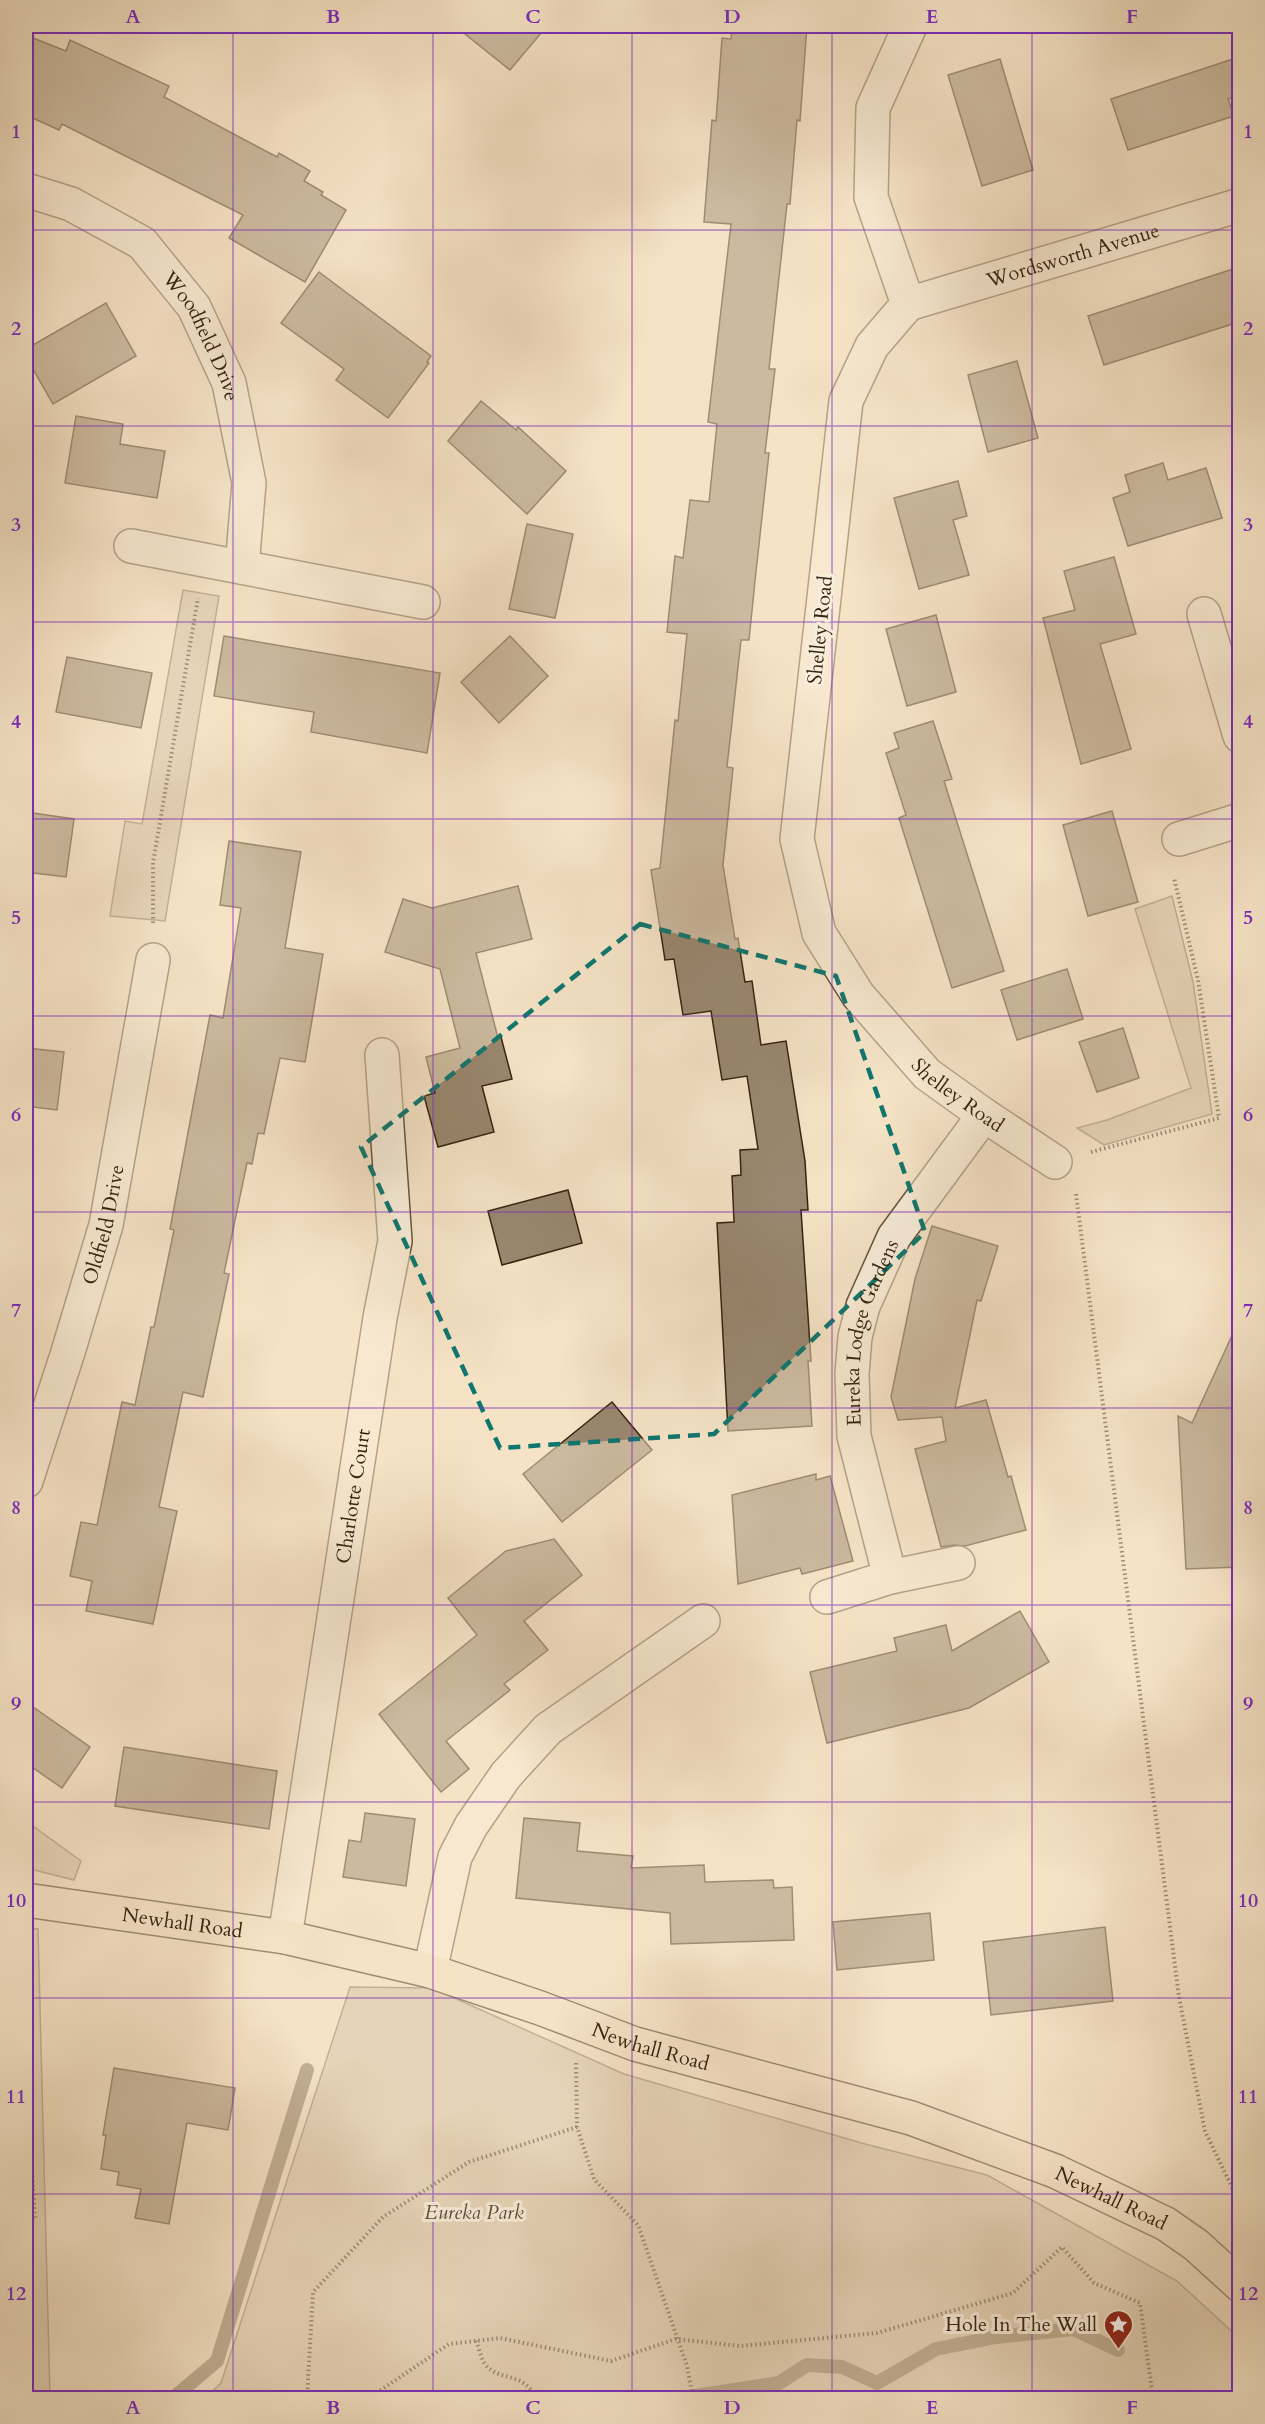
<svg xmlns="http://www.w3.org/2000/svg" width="1265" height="2424" viewBox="0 0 1265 2424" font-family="Cardo,serif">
<rect width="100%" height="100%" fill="#f5e3c6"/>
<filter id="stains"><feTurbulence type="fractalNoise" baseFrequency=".00333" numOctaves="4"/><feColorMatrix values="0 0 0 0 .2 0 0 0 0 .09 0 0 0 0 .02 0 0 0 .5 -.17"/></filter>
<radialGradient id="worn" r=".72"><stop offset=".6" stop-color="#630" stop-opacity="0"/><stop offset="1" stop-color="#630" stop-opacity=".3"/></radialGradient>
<g fill="#d5c2a7" stroke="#86725c" stroke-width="1.5">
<polygon points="183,590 219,596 165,921 110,916 125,821 142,824"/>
<polygon points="1172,896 1193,982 1212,1114 1104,1145 1077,1128 1107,1120 1191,1088 1135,909"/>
<polygon points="26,1821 81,1861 74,1880 26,1868"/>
<polygon points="26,1928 38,1929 50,2398 26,2398"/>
<polygon points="350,1987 432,1988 624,2074 865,2144 987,2175 1177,2281 1239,2338 1239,2398 205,2398 221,2383"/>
</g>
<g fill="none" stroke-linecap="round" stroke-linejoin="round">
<g stroke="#826f58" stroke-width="14">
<polyline points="173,2398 217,2361 307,2070"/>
<polyline points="682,2398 779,2383 807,2365 842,2367 877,2383 936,2349 996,2337 1073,2329 1118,2350"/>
</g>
</g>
<g fill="#99876f" stroke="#362310" stroke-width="1.5">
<polygon points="455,26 547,26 510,70"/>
<polygon points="732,26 807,26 800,121 797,120 790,204 787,204 769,369 775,369 765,453 769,453 755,581 749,640 741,640 727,767 733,768 723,865 735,939 738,938 745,982 752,981 761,1045 786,1041 805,1161 808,1210 801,1210 811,1361 808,1361 812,1426 728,1431 717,1223 734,1222 732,1176 741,1175 740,1150 758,1149 747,1076 722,1080 711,1011 683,1015 674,959 665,960 651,870 660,868 675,720 678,721 687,634 667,632 675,556 683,558 690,500 709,502 717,424 708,422 731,224 704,222 712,120 716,121 722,38 731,39"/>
<polygon points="33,38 66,51 70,40 169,86 164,97 277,157 279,153 310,171 304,181 323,192 321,195 346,210 305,282 229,238 243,215 62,124 59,130 26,115 26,56"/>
<polygon points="1239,57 1239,96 1228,99 1234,116 1128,150 1111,99"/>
<polygon points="1000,59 1033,170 982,186 948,75"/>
<polygon points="1239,267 1239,322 1104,365 1088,316"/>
<polygon points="319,272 431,356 427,362 429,363 388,418 336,380 344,369 281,323"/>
<polygon points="106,303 136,356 53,404 26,357 26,349"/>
<polygon points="1017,361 1038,438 988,452 968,375"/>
<polygon points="481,401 516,430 518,427 566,471 527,514 448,441"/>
<polygon points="76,416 123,424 120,444 165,451 157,498 65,483"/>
<polygon points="1163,463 1168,480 1206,468 1222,518 1128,546 1113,498 1130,492 1125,475"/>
<polygon points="958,481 967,516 953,520 969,575 919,589 894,498"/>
<polygon points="527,524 573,534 555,618 509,609"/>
<polygon points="1114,557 1136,634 1100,644 1131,749 1081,764 1043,618 1075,610 1064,571"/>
<polygon points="936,615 956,692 907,706 886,629"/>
<polygon points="224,636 440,673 427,753 311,732 314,712 214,696"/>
<polygon points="510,636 548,676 499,723 461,682"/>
<polygon points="67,657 152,673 141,728 56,712"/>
<polygon points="933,721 952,779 944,781 1004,971 952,988 899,818 906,815 886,753 899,748 894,733"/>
<polygon points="1112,811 1138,902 1088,916 1063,825"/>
<polygon points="26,812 74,819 66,877 26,872"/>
<polygon points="229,841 301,852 285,948 323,954 305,1062 280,1058 264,1134 258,1133 252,1164 247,1163 224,1273 229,1274 203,1397 183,1392 159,1507 177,1511 153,1624 86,1611 92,1581 70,1576 81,1522 97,1525 122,1402 135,1405 151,1327 154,1327 174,1230 170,1229 210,1015 223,1018 241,908 220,905"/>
<polygon points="518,886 532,939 476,953 498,1038 501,1037 512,1079 482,1086 494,1132 438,1147 424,1096 435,1093 426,1057 460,1048 440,969 385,952 403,899 432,908"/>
<polygon points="1067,969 1083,1019 1017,1040 1001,990"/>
<polygon points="1123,1028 1139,1078 1097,1092 1079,1042"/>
<polygon points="26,1048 64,1052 57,1110 26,1106"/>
<polygon points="568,1190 582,1243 502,1265 488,1211"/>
<polygon points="932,1226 998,1246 981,1301 977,1300 955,1408 986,1400 1008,1477 1011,1476 1026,1530 965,1546 955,1545 941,1547 915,1449 946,1441 942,1417 898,1420 891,1397 915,1279"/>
<polygon points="1239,1320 1239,1567 1186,1569 1178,1416 1192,1423"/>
<polygon points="612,1402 652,1450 562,1522 523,1474"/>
<polygon points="816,1474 816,1480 830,1476 853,1561 802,1574 800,1568 738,1584 732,1495"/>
<polygon points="554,1539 582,1575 524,1621 548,1650 504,1684 510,1690 446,1741 469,1769 441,1792 379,1714 477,1635 448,1598 506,1551"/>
<polygon points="1020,1611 1049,1662 969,1708 827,1743 810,1672 897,1651 894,1638 946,1625 952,1651"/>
<polygon points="26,1702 90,1747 62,1788 26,1763"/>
<polygon points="124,1747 277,1771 269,1829 115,1806"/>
<polygon points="365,1813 415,1819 406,1886 343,1877 349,1840 361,1842"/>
<polygon points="524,1818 580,1823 577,1851 633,1856 631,1868 704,1865 705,1882 773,1880 774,1888 792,1887 794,1940 671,1944 670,1913 516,1898"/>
<polygon points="930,1913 934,1960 837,1970 833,1922"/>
<polygon points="1105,1927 1113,2001 991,2015 983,1942"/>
<polygon points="114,2068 235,2088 228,2130 187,2123 169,2224 135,2218 141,2189 117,2185 119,2172 101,2169 106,2135 103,2135"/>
</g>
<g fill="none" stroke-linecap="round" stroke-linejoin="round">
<defs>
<g id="minor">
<path id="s1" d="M910 26 873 108 871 197 908 304 872 346 846 401 797 839 819 933 858 995 927 1074 984 1115 1055 1162"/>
<path id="s2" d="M26 190 71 204 142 243 194 307 229 383 249 483 242 567"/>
<path id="s3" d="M908 304 1240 205"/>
<polyline points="131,546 423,602"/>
<polyline points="1204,614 1240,736"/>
<polyline points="1179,839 1240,820"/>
<path id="s4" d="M26 1481 68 1352 106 1225 153 960"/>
<path id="s5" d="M890 1577 854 1436 852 1374 855 1337 863 1306 894 1237 984 1115"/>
<polyline points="827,1597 890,1577 958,1563"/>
<path id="s6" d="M285 1937 380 1318 395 1241 382 1055"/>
<polyline points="430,1971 455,1857 471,1826 506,1775 548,1729 703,1621"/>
</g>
<g id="major">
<path id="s7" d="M26 1900 285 1937 430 1971 540 2008 635 2044 911 2118 1055 2171 1166 2224 1196 2245 1240 2285"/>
</g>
</defs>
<use href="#minor" stroke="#66533e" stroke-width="36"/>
<use href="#major" stroke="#362310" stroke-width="36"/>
<g stroke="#362310" stroke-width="4" stroke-dasharray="1.5 3" stroke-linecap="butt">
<polyline points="153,923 153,863 198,598"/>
<polyline points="1091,1152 1219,1118 1198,980 1174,878"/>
<polyline points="1076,1194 1179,1997 1205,2131 1240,2204"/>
<polyline points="576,2063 577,2127 594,2179 638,2225 687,2366 693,2398"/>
<polyline points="26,2068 35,2220 26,2220"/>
<polyline points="26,2329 28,2328 31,2398"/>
<path d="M476 2341C479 2348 481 2358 485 2364 500 2383 522 2370 536 2398"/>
<polyline points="307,2398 313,2292 383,2217 469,2162 577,2127"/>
<polyline points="369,2398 449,2344 500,2338 611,2361 676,2339 740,2346 877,2333 1013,2293 1062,2247 1094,2283 1140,2303 1153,2398"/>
</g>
<use href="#minor" stroke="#f8edda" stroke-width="33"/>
<use href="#major" stroke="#f5e3c6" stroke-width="33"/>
</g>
<path d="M0 0H1265V2424H0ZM640 924 836 976 925 1232 714 1434 500 1448 361 1147Z" fill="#f5e3c6" fill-opacity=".55" fill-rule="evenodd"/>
<path fill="none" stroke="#0f766e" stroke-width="4.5" stroke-dasharray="12 8" stroke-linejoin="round" d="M640 924 836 976 925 1232 714 1434 500 1448 361 1147Z"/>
<path fill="none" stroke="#7b2cbf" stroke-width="1.5" stroke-opacity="0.55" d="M233 26V2398M433 26V2398M632 26V2398M832 26V2398M1032 26V2398M26 230H1240M26 426H1240M26 622H1240M26 819H1240M26 1016H1240M26 1212H1240M26 1408H1240M26 1605H1240M26 1802H1240M26 1998H1240M26 2194H1240"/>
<defs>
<symbol id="sight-pin" viewBox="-11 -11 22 30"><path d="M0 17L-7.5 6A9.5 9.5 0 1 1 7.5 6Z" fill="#8f2418" stroke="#f8edda"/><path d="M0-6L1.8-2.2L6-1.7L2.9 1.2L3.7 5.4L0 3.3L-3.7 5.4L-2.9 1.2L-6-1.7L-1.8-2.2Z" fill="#fff"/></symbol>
</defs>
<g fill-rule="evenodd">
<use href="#sight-pin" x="1102" y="2308" width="33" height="45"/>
</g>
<g text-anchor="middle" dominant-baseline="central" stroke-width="6" stroke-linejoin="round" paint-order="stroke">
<g font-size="20" fill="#362310" stroke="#f8edda">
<text stroke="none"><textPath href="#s3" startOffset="172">Wordsworth Avenue</textPath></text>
<text stroke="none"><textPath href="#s2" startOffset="240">Woodfield Drive</textPath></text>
<text transform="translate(820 630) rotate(-84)">Shelley Road</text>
<text stroke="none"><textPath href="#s1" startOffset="1161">Shelley Road</textPath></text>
<text stroke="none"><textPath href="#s4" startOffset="268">Oldfield Drive</textPath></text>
<text stroke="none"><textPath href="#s5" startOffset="252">Eureka Lodge Gardens</textPath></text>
<text stroke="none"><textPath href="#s6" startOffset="446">Charlotte Court</textPath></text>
<text stroke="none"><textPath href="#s7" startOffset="158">Newhall Road</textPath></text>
<text stroke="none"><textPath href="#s7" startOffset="644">Newhall Road</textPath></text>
<text stroke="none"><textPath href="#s7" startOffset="1130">Newhall Road</textPath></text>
</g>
<g font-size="20" font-style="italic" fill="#5e4b36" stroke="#f8edda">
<text x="474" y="2212">Eureka Park</text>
</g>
<g font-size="20" fill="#362310" stroke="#f8edda" text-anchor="end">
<text x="1097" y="2324">Hole In The Wall</text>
</g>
</g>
<rect width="1265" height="2424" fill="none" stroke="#f5e3c6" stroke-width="66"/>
<rect x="33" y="33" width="1199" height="2358" fill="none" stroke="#7b2cbf" stroke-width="2"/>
<g font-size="20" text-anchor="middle" font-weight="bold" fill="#7b2cbf">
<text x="133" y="23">A</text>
<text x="333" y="23">B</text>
<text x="533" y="23">C</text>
<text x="732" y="23">D</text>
<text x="932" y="23">E</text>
<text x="1132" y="23">F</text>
<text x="16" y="138">1</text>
<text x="1248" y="138">1</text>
<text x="16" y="335">2</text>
<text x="1248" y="335">2</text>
<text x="16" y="531">3</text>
<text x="1248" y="531">3</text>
<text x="16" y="728">4</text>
<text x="1248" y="728">4</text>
<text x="16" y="924">5</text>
<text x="1248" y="924">5</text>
<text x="16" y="1121">6</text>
<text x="1248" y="1121">6</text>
<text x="16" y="1317">7</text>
<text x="1248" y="1317">7</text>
<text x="16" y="1514">8</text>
<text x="1248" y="1514">8</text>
<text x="16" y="1710">9</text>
<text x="1248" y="1710">9</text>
<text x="16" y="1907">10</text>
<text x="1248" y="1907">10</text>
<text x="16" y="2103">11</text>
<text x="1248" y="2103">11</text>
<text x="16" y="2300">12</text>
<text x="1248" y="2300">12</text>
<text x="133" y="2414">A</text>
<text x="333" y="2414">B</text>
<text x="533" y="2414">C</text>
<text x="732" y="2414">D</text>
<text x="932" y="2414">E</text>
<text x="1132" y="2414">F</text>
</g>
<rect width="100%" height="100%" filter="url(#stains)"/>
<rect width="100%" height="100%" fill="url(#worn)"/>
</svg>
